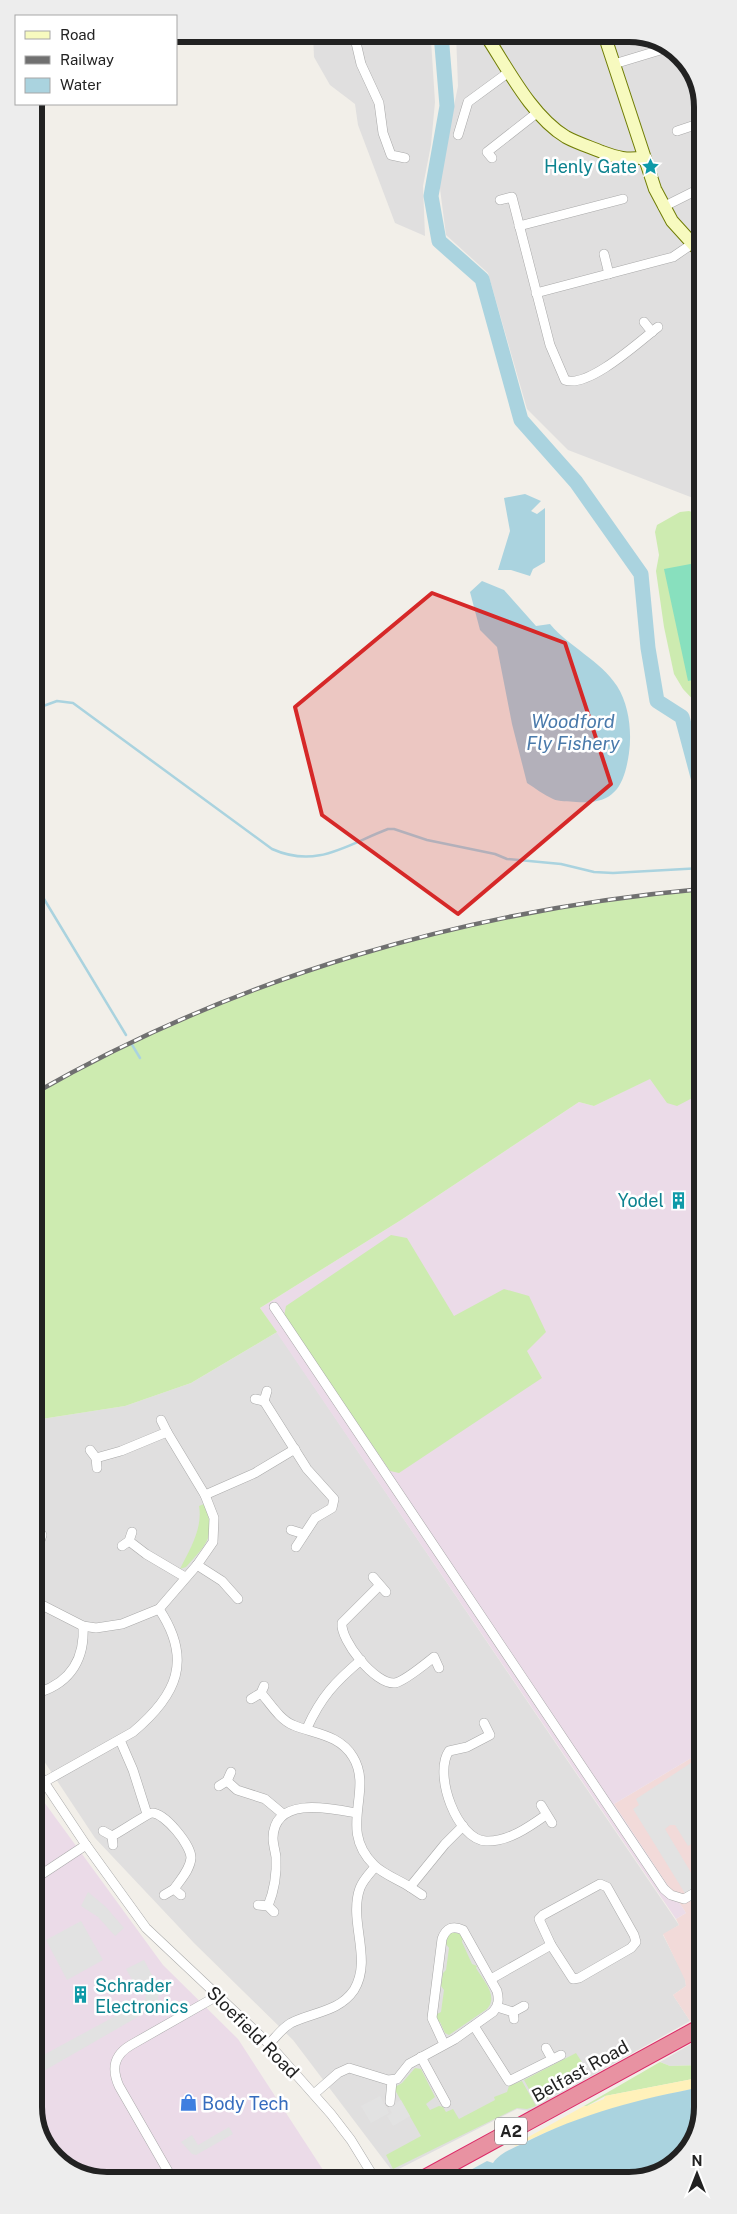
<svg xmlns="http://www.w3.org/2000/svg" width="737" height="2214" viewBox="0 0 737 2214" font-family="'Public Sans',sans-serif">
<rect width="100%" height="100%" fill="#f2efe9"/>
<g fill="#e0dfdf">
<polygon points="313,34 429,34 431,40 435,102 431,145 423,186 425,236 395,223 358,125 355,104 330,85 314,57"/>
<polygon points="456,34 634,34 678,52 701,89 701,501 568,450 527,409 488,273 446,235 439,181 458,86"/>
<polygon points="277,1332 679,1925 663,1935 685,1978 686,1986 673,1995 690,2021 529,2111 517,2109 393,2172 293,2040 194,1943 95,1838 36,1749 35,1420 125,1406 191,1383"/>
<polygon points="703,2037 703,2065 670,2066 660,2062"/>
</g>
<polygon fill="#f2dad9" points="703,1751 703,2014 690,2021 673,1995 686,1986 685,1980 663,1934 679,1925 676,1919 686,1913 614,1804"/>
<g fill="#ebdbe8">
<polygon points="702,1053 703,1751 614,1804 686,1913 676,1919 260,1308 401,1220 579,1102 594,1106"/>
<polygon points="36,1791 163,1965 238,2039 327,2176 328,2179 103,2180 59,2162 36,2125"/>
</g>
<g fill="#cdebb0">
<polygon points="689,511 701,515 702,709 683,689 674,674 664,627 656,571 659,555 655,532 657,525 680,512"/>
<path d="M702 889V1093L677 1106 667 1103 650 1079 594 1106 579 1102 401 1220 260 1308 277 1332 191 1383 125 1406 35 1420V1093C239 976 468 910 702 889Z"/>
<polygon points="391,1235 407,1238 454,1316 504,1289 529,1296 546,1332 527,1351 542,1378 399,1473 390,1471 284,1316 286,1306"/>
<path d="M204 1504C217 1536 207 1544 186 1567L180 1569C190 1549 203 1528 199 1506Z"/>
<path d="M451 1932 461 1934 463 1937 462 1942 472 1964 477 1966 476 1968C483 1980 499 1996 487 2009L449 2035 445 2033 440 2022 437 2023V2014L441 2012 444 1990 441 1986 443 1973 446 1970 449 1948 446 1944 447 1937Z"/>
<polygon points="576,2053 585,2067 587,2075 569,2082 538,2105 524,2080"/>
<polygon points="660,2062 670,2066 703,2065 703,2077 605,2096 587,2106 584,2106"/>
<polygon points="415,2068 421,2069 435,2097 426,2104 430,2110 439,2106 443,2107 446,2112 453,2109 459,2119 495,2100 494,2097 507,2092 509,2086 522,2081 536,2106 527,2109 517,2108 393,2169 386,2155 421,2136 395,2090 395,2087 402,2083"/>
</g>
<path fill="#fff1ba" d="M703 2077V2087C639 2099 575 2117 516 2146L514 2145 584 2106H587L604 2099 605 2096Z"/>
<polygon fill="#88e0be" points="701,562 702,678 688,681 664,569"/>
<g fill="#e2e2e2">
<polygon points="703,1755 703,1814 701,1816 703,1819 703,1838 688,1846 675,1825 670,1825 665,1829 699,1886 686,1895 633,1809 639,1805 636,1799"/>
<polygon points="88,1892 106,1907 124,1928 115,1936 98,1917 81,1906"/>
<polygon points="81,1921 103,1960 67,1980 46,1940"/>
<polygon points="144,1960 159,1988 158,2000 155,2007 42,2072 36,2059 145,2000 146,1994 144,1990 139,1992 126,1969"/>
<polygon points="380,2096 389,2113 371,2123 361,2106"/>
<polygon points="401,2100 410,2116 393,2126 387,2116 392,2113 389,2107"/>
<polygon points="229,2127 233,2134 196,2155 192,2154 181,2142 192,2135 198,2145"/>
</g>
<g fill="#aad3df">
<polygon points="525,494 541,501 531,511 537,514 545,508 545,562 533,569 530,576 511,570 498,570 510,531 504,498"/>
<path d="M482 581 504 590 536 626 550 624C569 647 600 660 617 686 629 705 632 731 629 753 624 787 614 805 576 802 569 801 559 802 553 799 544 795 535 788 527 783L512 724 497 647 480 630 470 592Z"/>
<path d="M703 2087V2107L688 2152 648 2178 454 2179 487 2161 493 2163C501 2152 512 2149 524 2143 580 2114 642 2098 703 2087Z"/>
</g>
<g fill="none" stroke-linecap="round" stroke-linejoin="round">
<g stroke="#aad3df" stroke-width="2.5">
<path d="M35 709 57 701 73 703 272 849C317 869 346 845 388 829H394L427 840 495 854 507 859 561 864 594 872 613 873 702 868"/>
<polyline points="35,884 126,1035"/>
<polyline points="131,1043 140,1058"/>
</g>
<polyline stroke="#aad3df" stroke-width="15" points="441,34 447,106 431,196 439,241 482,279 521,420 576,482 641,574 648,648 657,701 682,717 702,792"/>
<defs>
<g id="street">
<polyline points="354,34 361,64 379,103 383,133 391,155 405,158"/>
<polyline points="614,64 667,48"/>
<polyline points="677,131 701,123"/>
<polyline points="458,135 468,102 509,72"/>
<polyline points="492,158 487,152 538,112"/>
<polyline points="698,190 701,205"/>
<path d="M500 200 512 197 550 345 565 380C588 389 640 341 658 327"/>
<polyline points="663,207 701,188"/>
<polyline points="519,226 623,199"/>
<polyline points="604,254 609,274"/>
<polyline points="536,293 673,257 692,244"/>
<polyline points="644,322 652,332"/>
<polyline points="274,1307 664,1889 671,1895 684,1899 703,1888"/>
<polyline points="255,1399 264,1401 267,1391"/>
<polyline points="264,1401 307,1469 334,1499 332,1508 315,1518 296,1547"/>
<polyline points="161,1420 167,1432"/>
<polyline points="90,1450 96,1458 97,1468"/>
<polyline points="205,1495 255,1473 295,1449"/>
<polyline points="36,1528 42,1535 36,1553"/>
<polyline points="291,1530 304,1534"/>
<polyline points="129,1541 146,1554 185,1577"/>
<polyline points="122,1546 129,1541 132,1532"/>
<polyline points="197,1565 222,1581 238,1599"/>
<polyline points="373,1577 386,1592"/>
<path d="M379 1586 342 1623C340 1640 375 1685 395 1683 405 1681 425 1664 434 1657L439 1668"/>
<polyline points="36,1602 83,1626 96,1628 122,1624 159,1609 197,1565 213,1542 214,1518 205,1495 167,1432 121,1451 96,1458"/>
<path d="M40 1692C71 1682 85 1658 83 1626"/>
<path d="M261 1693C270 1703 280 1720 293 1725 314 1734 339 1734 353 1757 374 1791 337 1829 374 1865 383 1874 399 1880 410 1887L445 1844 463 1826"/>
<polyline points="251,1699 261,1693 264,1686"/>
<path d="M484 1723 490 1735 467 1747 449 1751C433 1774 457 1840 486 1841 508 1842 529 1827 546 1815"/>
<path d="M307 1728C321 1697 335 1682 361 1660"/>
<polyline points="120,1740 133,1770 147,1814"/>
<polyline points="36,1770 86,1845 146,1928 269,2044 331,2114 351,2140 375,2179"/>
<polyline points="227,1781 237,1790 265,1799 283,1814"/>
<path d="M44 1782 133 1732C177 1695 193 1660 159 1609"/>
<polyline points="219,1786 227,1781 231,1772"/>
<polyline points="541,1805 552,1823"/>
<polyline points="103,1831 112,1836 113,1845"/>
<path d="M112 1836C119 1833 148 1813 152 1813 165 1813 191 1845 191 1858 190 1870 180 1880 174 1889"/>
<polyline points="36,1878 86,1845"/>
<polygon points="600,1884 607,1887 634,1935 636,1942 631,1948 579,1978 573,1979 551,1945 539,1919 543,1915"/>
<polyline points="410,1887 422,1895"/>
<polyline points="164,1895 174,1889 181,1895"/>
<polyline points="258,1905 268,1906 274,1912"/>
<path d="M268 1906C274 1891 277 1874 276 1857 275 1850 273 1844 273 1838 274 1796 329 1808 356 1813"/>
<polyline points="491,1979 551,1945"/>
<polyline points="497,2007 513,2012 514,2019"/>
<polyline points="513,2012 524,2006"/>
<polyline points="474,2026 509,2081 561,2055"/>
<path d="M269 2044C276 2037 282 2028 291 2023 313 2012 339 2012 354 1990 373 1959 348 1921 360 1888 363 1880 370 1873 375 1867"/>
<polyline points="546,2048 552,2059"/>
<polyline points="421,2057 446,2103"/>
<path d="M314 2094 338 2073 349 2068 388 2080 397 2079 409 2064 455 2039 493 2012C499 2005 499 1999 497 1991L463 1930C453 1925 446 1928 442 1939L432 2018 444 2044"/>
<polyline points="390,2102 392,2081"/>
<path d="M173 2180 119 2086C111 2068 114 2055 131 2045L217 1996"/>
</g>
<g id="secondary">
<path d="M485 34C507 67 531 116 566 137 577 143 590 147 602 152 616 157 628 161 643 157"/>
<polyline points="604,34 655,189 672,221 701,253"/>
</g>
<polyline id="highway" points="423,2179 703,2026"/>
</defs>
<use href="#street" stroke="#a9a9a9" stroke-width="10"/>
<use href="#secondary" stroke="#707d05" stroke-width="14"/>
<use href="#highway" stroke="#dc2a67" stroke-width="18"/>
<use href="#street" stroke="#fff" stroke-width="9"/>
<use href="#secondary" stroke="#f7fabf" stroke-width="12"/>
<use href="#highway" stroke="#e892a2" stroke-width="16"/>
<defs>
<path id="rail" d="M35 1093C239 976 468 910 702 889"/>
</defs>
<use href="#rail" stroke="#707070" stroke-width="4.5"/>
<use href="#rail" stroke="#fff" stroke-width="2.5" stroke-dasharray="8" stroke-linecap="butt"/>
</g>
<path fill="#d62828" fill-opacity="0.2" stroke="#d62828" stroke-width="4" stroke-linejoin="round" d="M432 593 565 643 611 784 458 914 322 815 295 707Z"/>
<defs>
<symbol id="sight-bare" viewBox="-9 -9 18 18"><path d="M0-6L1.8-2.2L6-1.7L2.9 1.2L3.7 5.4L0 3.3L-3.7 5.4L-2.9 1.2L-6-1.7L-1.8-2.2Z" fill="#0f9aa8" stroke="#fff" stroke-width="2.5" paint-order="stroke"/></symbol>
<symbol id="building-bare" viewBox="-9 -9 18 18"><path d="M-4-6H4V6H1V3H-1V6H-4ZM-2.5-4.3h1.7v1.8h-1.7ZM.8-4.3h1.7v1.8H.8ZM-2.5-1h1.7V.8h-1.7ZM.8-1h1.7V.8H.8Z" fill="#0f9aa8" stroke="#fff" stroke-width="2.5" paint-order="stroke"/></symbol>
<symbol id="shop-bare" viewBox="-9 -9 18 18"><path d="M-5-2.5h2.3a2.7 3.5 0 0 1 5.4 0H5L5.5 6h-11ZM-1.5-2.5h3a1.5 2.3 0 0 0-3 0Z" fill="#3f7fe0" stroke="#fff" stroke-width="2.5" paint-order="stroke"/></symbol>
</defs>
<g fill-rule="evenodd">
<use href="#sight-bare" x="638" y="154" width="25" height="25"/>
<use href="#building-bare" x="666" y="1188" width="25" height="25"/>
<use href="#building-bare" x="68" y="1982" width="25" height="25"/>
<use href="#shop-bare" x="176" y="2090" width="25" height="25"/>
</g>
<g text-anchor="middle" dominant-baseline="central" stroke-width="5" stroke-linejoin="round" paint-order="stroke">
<rect fill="#fff" stroke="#646464" stroke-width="1" x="495" y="2117.5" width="32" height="27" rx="4"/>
<g font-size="16" font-weight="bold" fill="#222">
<text x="511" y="2131">A2</text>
</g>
<g font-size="18" fill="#0d838f" stroke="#fff" text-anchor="end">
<text x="637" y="166">Henly Gate</text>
<text x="664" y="1200">Yodel</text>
<text x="95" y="1985" text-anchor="start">Schrader<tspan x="95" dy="21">Electronics</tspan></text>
</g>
<g font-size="18" fill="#222" stroke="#fff">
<text transform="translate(253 2032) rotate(45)">Sloefield Road</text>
<text transform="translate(580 2071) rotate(-29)">Belfast Road</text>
</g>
<g font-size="18" fill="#366cbe" stroke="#fff" text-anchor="start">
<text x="202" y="2103">Body Tech</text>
</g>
<g font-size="19" font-style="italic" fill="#4a7aab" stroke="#fff">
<text x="573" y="721">Woodford<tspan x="573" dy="22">Fly Fishery</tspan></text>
</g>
</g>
<path d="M0 0H737V2214H0ZM107 42H629A65 65 0 0 1 694 107V2107A65 65 0 0 1 629 2172H107A65 65 0 0 1 42 2107V107A65 65 0 0 1 107 42Z" fill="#ededed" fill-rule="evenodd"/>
<path fill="none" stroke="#222" stroke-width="6" d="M107 42H629A65 65 0 0 1 694 107V2107A65 65 0 0 1 629 2172H107A65 65 0 0 1 42 2107V107A65 65 0 0 1 107 42Z"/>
<rect x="15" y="15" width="162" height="90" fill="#ffffff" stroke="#a7a7a7"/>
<rect x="25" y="31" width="25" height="8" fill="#f7fabf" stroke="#a7a7a7"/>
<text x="60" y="40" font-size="15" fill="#222222">Road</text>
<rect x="25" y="56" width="25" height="8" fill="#707070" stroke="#a7a7a7"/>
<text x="60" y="65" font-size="15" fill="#222222">Railway</text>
<rect x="25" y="78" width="25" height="15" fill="#aad3df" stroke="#a7a7a7"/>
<text x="60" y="90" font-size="15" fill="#222222">Water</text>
<g transform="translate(697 2174)" stroke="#ffffff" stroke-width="4" paint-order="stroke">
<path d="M0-4L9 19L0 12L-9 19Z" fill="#222222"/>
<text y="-8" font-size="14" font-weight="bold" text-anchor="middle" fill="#222222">N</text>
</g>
</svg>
